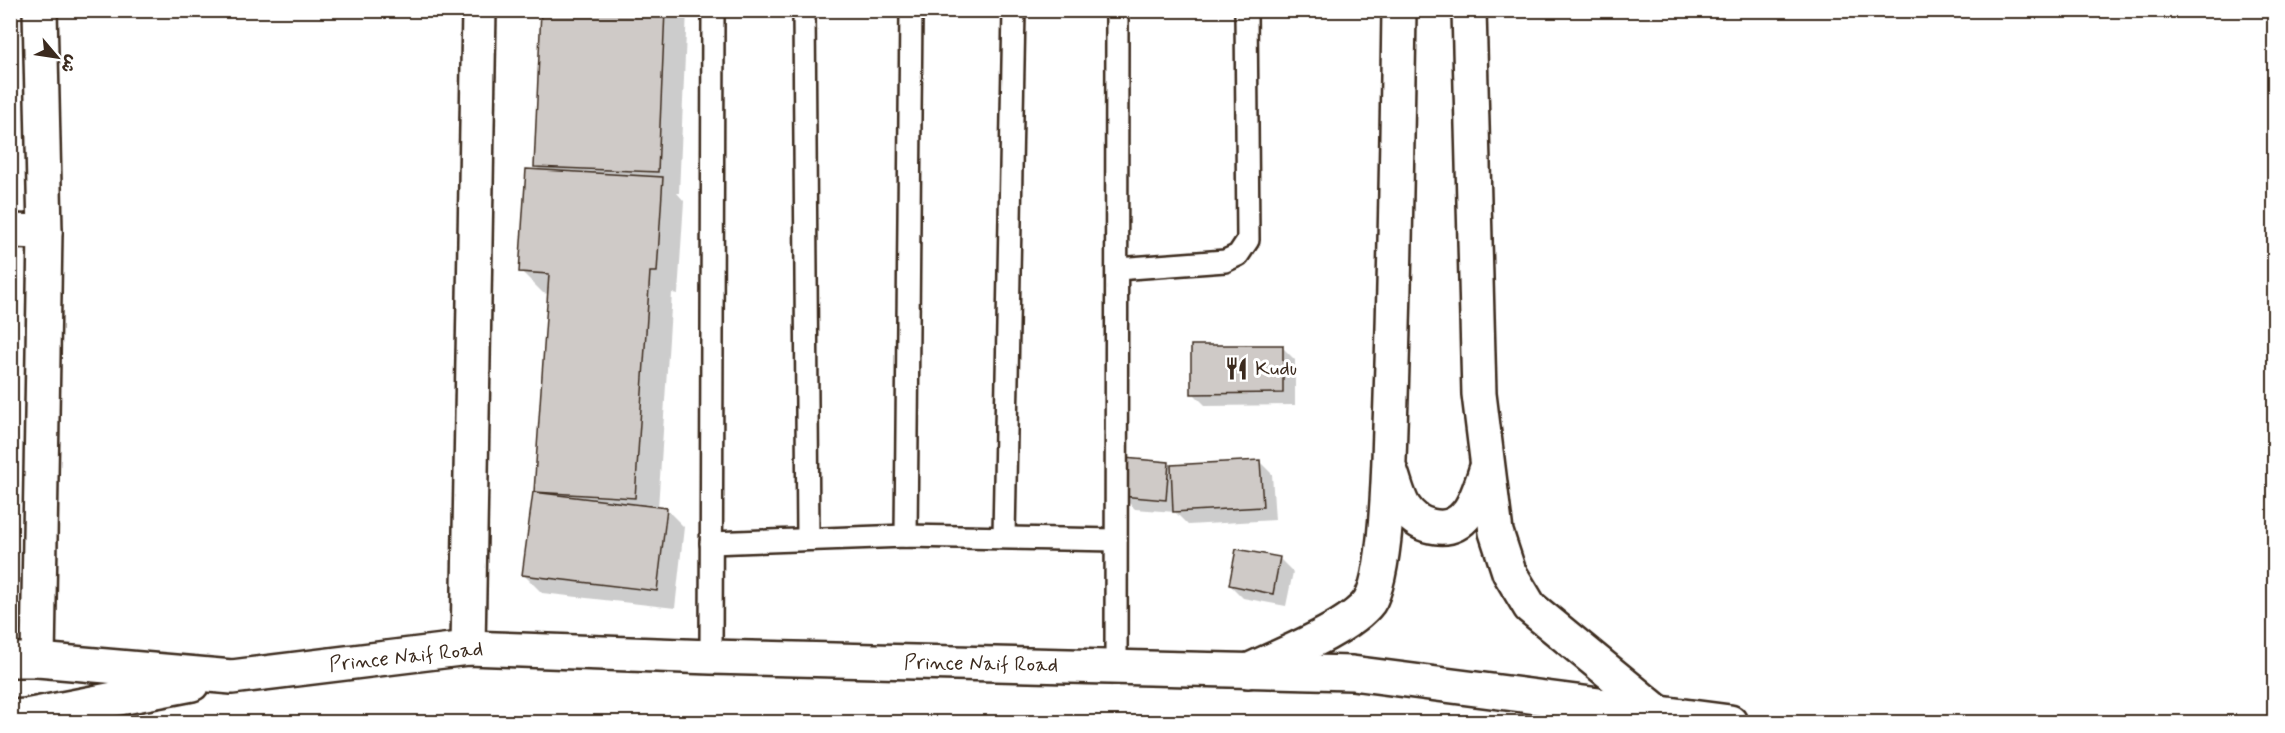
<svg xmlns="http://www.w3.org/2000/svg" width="2285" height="733" viewBox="0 0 2285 733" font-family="Mynerve,'Playpen Sans Arabic',sans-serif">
<rect width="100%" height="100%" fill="#fff"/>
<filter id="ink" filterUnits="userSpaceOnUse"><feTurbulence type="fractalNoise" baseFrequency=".0167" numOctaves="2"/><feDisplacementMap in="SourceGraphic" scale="12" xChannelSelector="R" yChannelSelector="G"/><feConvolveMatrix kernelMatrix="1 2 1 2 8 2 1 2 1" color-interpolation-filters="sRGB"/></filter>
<g filter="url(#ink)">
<g fill="#0003">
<polygon points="542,10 687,10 679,193 677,193 684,201 678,294 672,293 658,508 666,509 684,527 675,608 542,593 524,575 539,494 536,491 549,294 543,293 521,271 541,171 536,167"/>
<polygon points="1282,347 1295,360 1295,405 1206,406 1193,393"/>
<polygon points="1259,461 1272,474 1275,520 1188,525 1175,512 1135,509 1122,496 1168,463 1171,466"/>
<polygon points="1280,559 1293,572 1286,606 1243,598 1230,585"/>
</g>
<g fill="#cfcac7" stroke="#3b2a1e" stroke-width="1.5">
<polygon points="541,10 665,10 658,172 534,167"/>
<polygon points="526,169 663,177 657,272 650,272 635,498 534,492 549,274 519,272"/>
<polygon points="1191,345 1283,345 1283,393 1191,394"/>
<polygon points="1124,458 1169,462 1166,500 1121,496"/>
<polygon points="1260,460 1263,507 1173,512 1171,465"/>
<polygon points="533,492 667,508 657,591 522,575"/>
<polygon points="1236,549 1280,557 1273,594 1229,585"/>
</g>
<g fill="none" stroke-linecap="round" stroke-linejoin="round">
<defs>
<g id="lane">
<polyline points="804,10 808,539"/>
<polyline points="1117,269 1225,261 1238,255 1248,240 1246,10"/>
<polyline points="906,536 911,10"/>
<polyline points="1004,536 1014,10"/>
<polyline points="711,543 906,536 1116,540"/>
<polyline points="711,657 713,10"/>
<polyline points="1116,667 1117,10"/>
</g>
<g id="street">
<polyline points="1469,10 1479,394 1496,532 1509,572 1530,607 1659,713"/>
<polyline points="10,231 45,232"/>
<path d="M1391 472C1395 483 1398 497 1404 507 1410 516 1420 524 1431 526 1467 534 1477 498 1486 470"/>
<polyline points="468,648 479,10"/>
<polyline points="38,660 45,232 40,10"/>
<path d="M1248 671C1279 656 1349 629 1369 602 1387 575 1389 463 1390 427 1395 288 1397 149 1399 10"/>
</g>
<g id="primary">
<polyline points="10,660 38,660 232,677 468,648 711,657 1352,673 1730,722"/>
<polyline points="10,717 26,716 192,684"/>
</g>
</defs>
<use href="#lane" stroke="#3b2a1e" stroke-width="26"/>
<use href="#street" stroke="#3b2a1e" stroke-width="38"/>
<use href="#primary" stroke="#3b2a1e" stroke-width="38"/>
<use href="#lane" stroke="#fff" stroke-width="21"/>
<use href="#street" stroke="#fff" stroke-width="33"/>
<use href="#primary" stroke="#fff" stroke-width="33"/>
</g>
</g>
<defs>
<symbol id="restaurant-bare" viewBox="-9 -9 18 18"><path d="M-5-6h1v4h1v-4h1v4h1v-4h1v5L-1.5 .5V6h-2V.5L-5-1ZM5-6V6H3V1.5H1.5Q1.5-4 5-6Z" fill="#3b2a1e" stroke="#fff" stroke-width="2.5" paint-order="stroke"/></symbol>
</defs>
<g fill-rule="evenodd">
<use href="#restaurant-bare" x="1220" y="352" width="33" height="33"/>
</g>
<g text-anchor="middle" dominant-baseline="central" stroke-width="6" stroke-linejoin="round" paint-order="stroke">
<g font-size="21" fill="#3b2a1e" stroke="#fff" text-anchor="start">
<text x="1255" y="369">Kudu</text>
</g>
<g font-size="21" fill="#3b2a1e" stroke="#fff">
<text transform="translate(406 657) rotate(-6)">Prince Naif Road</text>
<text transform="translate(981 664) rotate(1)">Prince Naif Road</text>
</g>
</g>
<rect width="2285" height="733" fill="none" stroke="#fff" stroke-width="36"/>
<rect x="18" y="18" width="2249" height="697" fill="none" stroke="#3b2a1e" stroke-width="2" filter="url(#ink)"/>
<g transform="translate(57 57) rotate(119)" stroke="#ffffff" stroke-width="4.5" paint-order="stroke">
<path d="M0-4.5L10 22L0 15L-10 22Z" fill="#3b2a1e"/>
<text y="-9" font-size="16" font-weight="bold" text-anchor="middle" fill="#3b2a1e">ش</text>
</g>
</svg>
